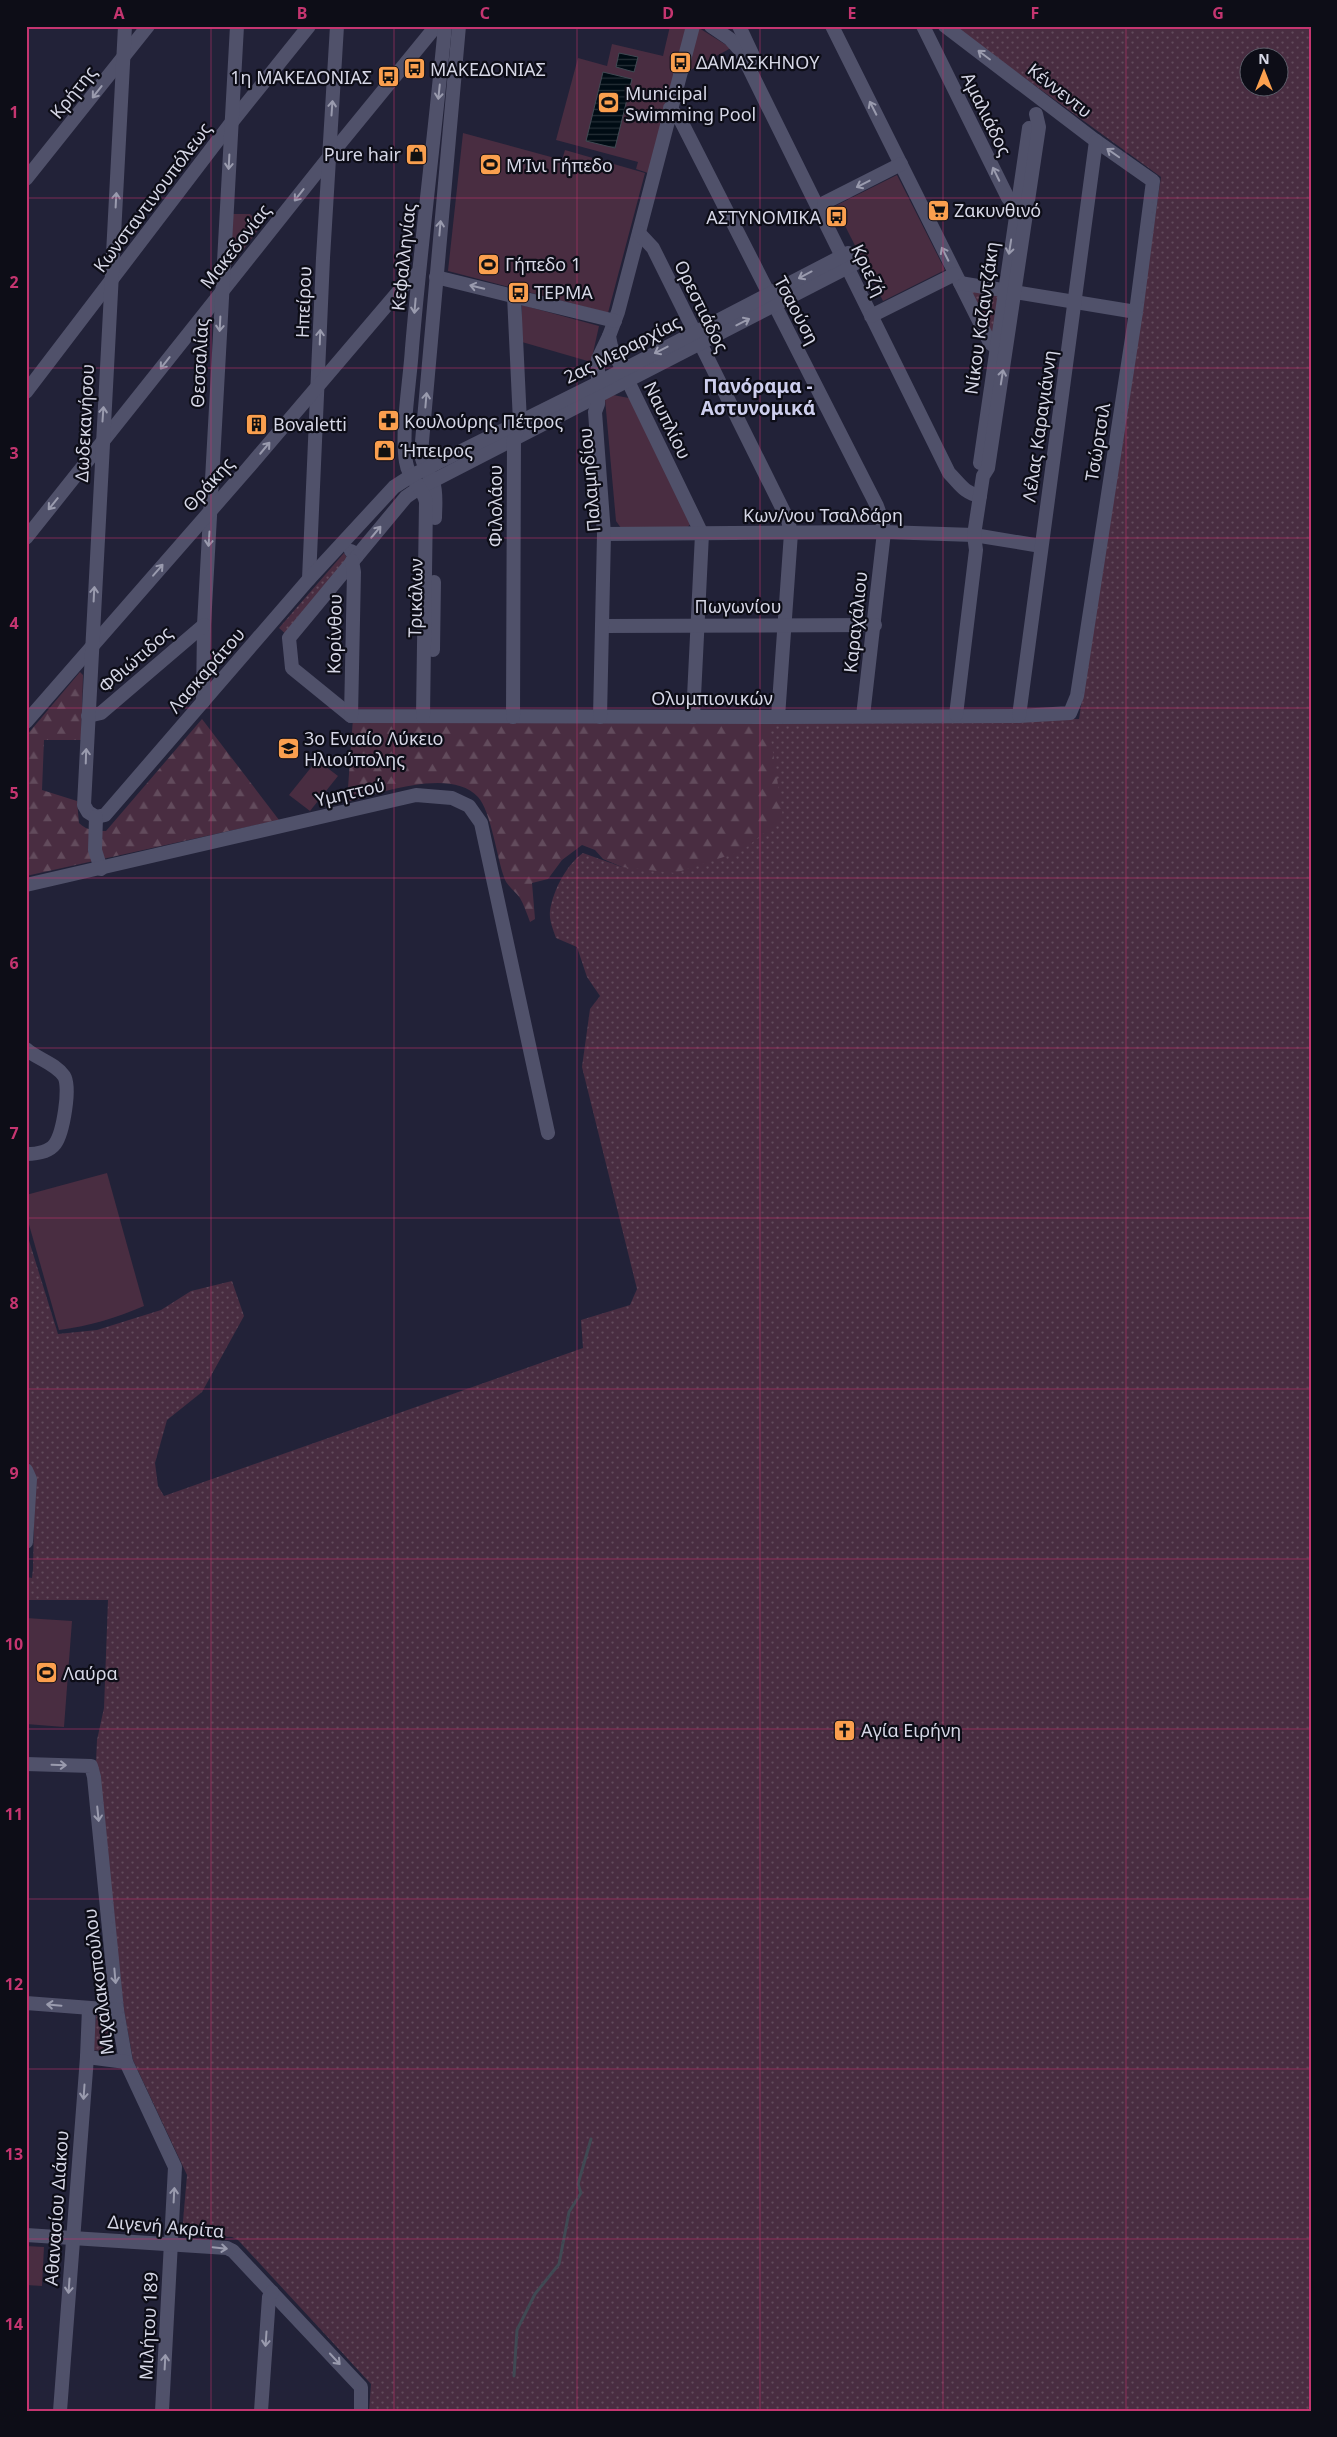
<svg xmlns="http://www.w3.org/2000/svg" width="1337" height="2437" viewBox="0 0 1337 2437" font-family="'Noto Sans',sans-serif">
<defs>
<pattern id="grass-dots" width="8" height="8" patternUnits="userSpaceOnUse" patternTransform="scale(1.25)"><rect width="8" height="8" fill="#492d41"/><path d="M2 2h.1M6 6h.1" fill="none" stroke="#624b5c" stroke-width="1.8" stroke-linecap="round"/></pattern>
<pattern id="forest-firs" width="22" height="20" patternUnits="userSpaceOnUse" patternTransform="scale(1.25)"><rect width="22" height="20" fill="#492d41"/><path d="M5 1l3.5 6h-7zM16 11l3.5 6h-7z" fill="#624b5c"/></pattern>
<pattern id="water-rules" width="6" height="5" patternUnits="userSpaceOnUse" patternTransform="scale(1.25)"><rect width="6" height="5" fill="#000c14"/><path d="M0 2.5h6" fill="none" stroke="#242f36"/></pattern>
</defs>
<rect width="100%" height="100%" fill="#222238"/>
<g fill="url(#grass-dots)" fill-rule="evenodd">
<path d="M953 26H1311V2411H369L371 2384 238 2240 232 2237 182 2233 187 2175 133 2060 124 2010 96 1762 97 1740 104 1708 108 1600H26V1577L32 1578 33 1569 35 1475 26 1457V1231L58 1334 97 1330 161 1310 191 1291 232 1281 244 1316 202 1392 167 1420 155 1463 158 1486 164 1496 583 1348 581 1320 630 1305 637 1289 582 1067 590 1009 600 996 587 977 577 947 556 938C553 929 549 920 550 911 553 890 567 864 583 853L622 867 768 720 1079 719 1161 177ZM1250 58H1280V88H1250Z"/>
<polygon points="973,289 999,295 995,334 990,334 971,293"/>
<polygon points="344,553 347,558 286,634 279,628"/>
<polygon points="96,2015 107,2016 115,2053 93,2050"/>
</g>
<g fill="url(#forest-firs)">
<path d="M80 672 83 675 81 740H44L42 790 77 801 79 823C88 831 95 831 106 831L202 719 279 820 26 876V736Z"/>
<path d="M353 718 768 720 783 817 742 851 675 873 622 867 603 859 595 850 582 845 562 860 548 879 532 883 535 919 530 922C527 914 524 905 520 898 515 891 506 885 504 877 497 858 491 811 478 797 451 767 380 793 347 802Z"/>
</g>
<g fill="#492d41">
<polygon points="670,26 687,26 648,173 636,169 638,162 556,140 578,58 607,66 612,44 663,56"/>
<polygon points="699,28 731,48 687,72"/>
<polygon points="463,133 562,160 565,150 645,173 608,313 448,271"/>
<polygon points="897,175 945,270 883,301 835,206"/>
<polygon points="233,214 250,214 262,225 230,267"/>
<polygon points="522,305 599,326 591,362 522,342"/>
<polygon points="613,395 629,398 692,523 684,530 621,528 616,521 605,399"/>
<polygon points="317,760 338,776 310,811 289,795"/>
<path d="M107 1173 144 1306C116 1318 90 1326 59 1330L26 1214V1195Z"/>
<polygon points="26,1618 72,1621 64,1727 26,1724"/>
<polygon points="26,2246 44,2247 42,2286 26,2285"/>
</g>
<g fill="url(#water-rules)" stroke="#404953">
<polygon points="619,53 638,57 634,72 616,67"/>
<polygon points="603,72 632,79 615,148 586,141"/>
</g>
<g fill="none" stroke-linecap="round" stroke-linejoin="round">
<polyline stroke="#404953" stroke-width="3" points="514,2376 517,2330 535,2294 559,2264 569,2212 581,2193 578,2184 591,2139"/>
<g stroke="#50516a" stroke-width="14">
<polyline points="693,26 618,312 609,336 611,346 702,534 693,717"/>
<path d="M711 26 730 39 740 50 949 473C960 484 964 493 980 496"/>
<polyline points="739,26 754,58"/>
<polyline points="832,26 990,343 998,349"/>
<polyline points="923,26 1008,198 1017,205 1024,207"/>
<polyline points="670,108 681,121 877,506 882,520 884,532 863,716"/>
<polyline points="26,179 148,26"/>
<polyline points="824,203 901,164"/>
<polyline points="639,233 653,248 788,520 791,533 778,717"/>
<polyline points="436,277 615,321"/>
<polyline points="960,283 1136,312"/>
<polyline points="871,316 955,274"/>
<polyline points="26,392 231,123 309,26"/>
<polyline points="980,463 1029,128"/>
<path d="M435 518C435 506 437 493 433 482 428 471 422 465 421 453L459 26"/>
<polyline points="604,534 884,532 974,535 1041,546"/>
<polyline points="26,538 329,157 432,31 439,26"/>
<polyline points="351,551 357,556 406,497 419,488 854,264"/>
<polyline points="357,556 289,638 292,668 351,716 778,717 1019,716 1070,713 1077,696 1136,312 1153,181 1096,141 945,26"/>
<polyline points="309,579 323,258 337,26"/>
<polyline points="602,626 875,625"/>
<polyline points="433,650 434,582"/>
<polyline points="203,702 204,625 237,26"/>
<polyline points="956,715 976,550 974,535 983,476 988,468 1039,127 1036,114"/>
<polyline points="88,716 101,713 204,625"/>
<polyline points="351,716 354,572 352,561"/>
<path d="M423 716 426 502C423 487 408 478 406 462 401 430 410 382 412 348 421 241 435 134 445 26"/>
<polyline points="1019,716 1096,141"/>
<polyline points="513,717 514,438 520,422 514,296"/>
<polyline points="600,717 604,534 595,412 598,404 598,359 609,336"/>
<polyline points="26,722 248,468 404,285 419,272"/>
<polyline points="96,817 105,815 309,579 394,487 411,476 596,384 848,253"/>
<polyline points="96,817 88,812 84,805 125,26"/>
<polyline points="96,817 95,850 101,869"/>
<polyline points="26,885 416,795 452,798 469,806 481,823 548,1133"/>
<path d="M26 1049C37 1059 55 1063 64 1076 71 1087 63 1133 55 1144 49 1152 36 1154 26 1154"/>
<polyline points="26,1470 30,1479 26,1542"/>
<polyline points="26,1764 91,1766 94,1777 117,2010 126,2062 175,2167 162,2411"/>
<polyline points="26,2003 117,2010"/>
<polyline points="87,2057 126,2062"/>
<polyline points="26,2235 227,2248 233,2251 361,2387 361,2411"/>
<polyline points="60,2411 87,2057 89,2008"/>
<polyline points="261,2411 269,2297 272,2292"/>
</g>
</g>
<defs><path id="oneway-shaft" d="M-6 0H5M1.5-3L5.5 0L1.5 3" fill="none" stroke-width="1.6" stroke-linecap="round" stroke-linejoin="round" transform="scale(1.25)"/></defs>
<g stroke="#9a9bae">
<use href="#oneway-shaft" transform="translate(984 55) rotate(-143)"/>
<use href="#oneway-shaft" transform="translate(97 92) rotate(128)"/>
<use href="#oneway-shaft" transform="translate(439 92) rotate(96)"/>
<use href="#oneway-shaft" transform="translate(332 108) rotate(-86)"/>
<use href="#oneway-shaft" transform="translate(873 108) rotate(-117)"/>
<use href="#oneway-shaft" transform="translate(1113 153) rotate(-145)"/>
<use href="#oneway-shaft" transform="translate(229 162) rotate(93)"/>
<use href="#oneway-shaft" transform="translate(996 174) rotate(-116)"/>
<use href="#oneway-shaft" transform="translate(863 184) rotate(153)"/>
<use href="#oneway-shaft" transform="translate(299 195) rotate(128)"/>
<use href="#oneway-shaft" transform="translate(116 200) rotate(-87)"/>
<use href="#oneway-shaft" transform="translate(440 228) rotate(-85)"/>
<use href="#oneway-shaft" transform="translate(1010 247) rotate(99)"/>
<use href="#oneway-shaft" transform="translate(945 254) rotate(-117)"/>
<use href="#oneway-shaft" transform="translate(805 275) rotate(152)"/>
<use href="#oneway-shaft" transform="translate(477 287) rotate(-166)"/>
<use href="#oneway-shaft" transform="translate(415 306) rotate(95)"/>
<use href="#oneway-shaft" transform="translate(743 322) rotate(-27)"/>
<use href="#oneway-shaft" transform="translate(220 324) rotate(93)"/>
<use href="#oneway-shaft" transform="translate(320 337) rotate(-88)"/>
<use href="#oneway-shaft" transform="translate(661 350) rotate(153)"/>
<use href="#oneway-shaft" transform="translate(165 363) rotate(128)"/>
<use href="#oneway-shaft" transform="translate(1002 377) rotate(-81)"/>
<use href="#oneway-shaft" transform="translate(426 400) rotate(-85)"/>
<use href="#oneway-shaft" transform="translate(103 414) rotate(-86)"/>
<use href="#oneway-shaft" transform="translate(265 448) rotate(-50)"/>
<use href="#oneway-shaft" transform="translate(53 504) rotate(129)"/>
<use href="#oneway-shaft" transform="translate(376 532) rotate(-50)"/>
<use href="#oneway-shaft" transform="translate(209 539) rotate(94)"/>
<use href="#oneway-shaft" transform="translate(158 570) rotate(-49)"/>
<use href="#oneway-shaft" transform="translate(94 594) rotate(-87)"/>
<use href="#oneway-shaft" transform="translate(86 756) rotate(-88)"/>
<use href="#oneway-shaft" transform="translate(59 1765) rotate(2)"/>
<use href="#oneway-shaft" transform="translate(98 1814) rotate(84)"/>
<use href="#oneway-shaft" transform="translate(115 1976) rotate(85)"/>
<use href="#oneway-shaft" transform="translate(54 2005) rotate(-175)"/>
<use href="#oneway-shaft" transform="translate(84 2092) rotate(94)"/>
<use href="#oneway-shaft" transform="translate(174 2195) rotate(-87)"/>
<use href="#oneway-shaft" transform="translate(220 2248) rotate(6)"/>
<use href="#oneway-shaft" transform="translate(69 2286) rotate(94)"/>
<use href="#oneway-shaft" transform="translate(266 2339) rotate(94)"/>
<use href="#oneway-shaft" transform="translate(335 2359) rotate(47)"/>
<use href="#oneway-shaft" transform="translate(165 2362) rotate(-87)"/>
</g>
<path fill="none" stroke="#c53570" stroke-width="1" stroke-opacity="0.55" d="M211 26V2411M394 26V2411M577 26V2411M760 26V2411M943 26V2411M1126 26V2411M26 198H1311M26 368H1311M26 538H1311M26 708H1311M26 878H1311M26 1048H1311M26 1218H1311M26 1389H1311M26 1559H1311M26 1729H1311M26 1899H1311M26 2069H1311M26 2239H1311"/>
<defs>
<symbol id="bus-square" viewBox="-11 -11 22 22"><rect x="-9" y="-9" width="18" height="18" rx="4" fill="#fa9f4e" stroke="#0d0d17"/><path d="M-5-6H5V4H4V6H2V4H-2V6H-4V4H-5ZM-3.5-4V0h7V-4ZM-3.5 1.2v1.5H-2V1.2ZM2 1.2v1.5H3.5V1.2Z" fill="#111"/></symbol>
<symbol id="stadium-square" viewBox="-11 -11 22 22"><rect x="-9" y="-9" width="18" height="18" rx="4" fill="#fa9f4e" stroke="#0d0d17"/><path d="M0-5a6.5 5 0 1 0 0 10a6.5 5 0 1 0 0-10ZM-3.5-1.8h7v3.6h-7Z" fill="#111"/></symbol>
<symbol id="shop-square" viewBox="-11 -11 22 22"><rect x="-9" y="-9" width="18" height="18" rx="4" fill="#fa9f4e" stroke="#0d0d17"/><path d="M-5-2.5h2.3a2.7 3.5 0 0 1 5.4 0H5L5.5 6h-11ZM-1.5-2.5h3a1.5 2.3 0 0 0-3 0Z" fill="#111"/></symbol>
<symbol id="supermarket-square" viewBox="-11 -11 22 22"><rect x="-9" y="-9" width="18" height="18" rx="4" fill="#fa9f4e" stroke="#0d0d17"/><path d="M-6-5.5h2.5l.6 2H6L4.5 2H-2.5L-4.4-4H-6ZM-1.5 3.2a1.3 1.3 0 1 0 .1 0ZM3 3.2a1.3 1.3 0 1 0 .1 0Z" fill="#111"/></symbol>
<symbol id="pharmacy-square" viewBox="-11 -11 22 22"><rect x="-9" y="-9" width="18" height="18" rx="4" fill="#fa9f4e" stroke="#0d0d17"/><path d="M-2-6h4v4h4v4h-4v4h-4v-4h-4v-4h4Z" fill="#111"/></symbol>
<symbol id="building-square" viewBox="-11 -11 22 22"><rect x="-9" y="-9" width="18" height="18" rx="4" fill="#fa9f4e" stroke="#0d0d17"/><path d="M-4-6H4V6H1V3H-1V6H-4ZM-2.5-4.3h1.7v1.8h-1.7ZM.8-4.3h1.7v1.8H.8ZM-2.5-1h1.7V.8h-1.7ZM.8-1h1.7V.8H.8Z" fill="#111"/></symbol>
<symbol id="school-square" viewBox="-11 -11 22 22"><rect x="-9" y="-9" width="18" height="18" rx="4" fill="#fa9f4e" stroke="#0d0d17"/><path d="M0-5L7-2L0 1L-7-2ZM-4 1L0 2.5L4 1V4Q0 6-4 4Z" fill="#111"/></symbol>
<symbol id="church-square" viewBox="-11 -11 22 22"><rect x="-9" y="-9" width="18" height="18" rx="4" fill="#fa9f4e" stroke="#0d0d17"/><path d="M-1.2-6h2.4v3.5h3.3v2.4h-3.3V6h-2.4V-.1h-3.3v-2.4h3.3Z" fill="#111"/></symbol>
</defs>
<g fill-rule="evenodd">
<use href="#bus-square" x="668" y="50" width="25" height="25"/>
<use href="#bus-square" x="402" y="56" width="25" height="25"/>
<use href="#bus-square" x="376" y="64" width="25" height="25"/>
<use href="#stadium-square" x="596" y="90" width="25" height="25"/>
<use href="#shop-square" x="404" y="142" width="25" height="25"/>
<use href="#stadium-square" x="478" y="152" width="25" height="25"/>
<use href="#supermarket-square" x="926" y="198" width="25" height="25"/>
<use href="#bus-square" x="824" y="204" width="25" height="25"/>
<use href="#stadium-square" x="476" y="252" width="25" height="25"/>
<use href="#bus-square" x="506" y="280" width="25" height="25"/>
<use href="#pharmacy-square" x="376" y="408" width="25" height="25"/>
<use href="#building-square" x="244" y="412" width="25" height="25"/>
<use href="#shop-square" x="372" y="438" width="25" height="25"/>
<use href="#school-square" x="276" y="736" width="25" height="25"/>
<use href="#stadium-square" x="34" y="1660" width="25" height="25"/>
<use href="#church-square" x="832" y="1718" width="25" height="25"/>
</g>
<g text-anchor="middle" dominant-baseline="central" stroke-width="4.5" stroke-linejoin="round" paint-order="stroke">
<g font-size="18" fill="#d6d7e6" stroke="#0d0d17" text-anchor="start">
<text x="696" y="62">ΔΑΜΑΣΚΗΝΟΥ</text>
<text x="430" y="69">ΜΑΚΕΔΟΝΙΑΣ</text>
<text x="372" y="77" text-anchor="end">1η ΜΑΚΕΔΟΝΙΑΣ</text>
<text x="625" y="93">Municipal<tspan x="625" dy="21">Swimming Pool</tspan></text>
<text x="401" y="154" text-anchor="end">Pure hair</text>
<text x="506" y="165">ΜΊνι Γήπεδο</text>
<text x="954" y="210">Ζακυνθινό</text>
<text x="821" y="217" text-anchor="end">ΑΣΤΥΝΟΜΙΚΑ</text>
<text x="505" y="264">Γήπεδο 1</text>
<text x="534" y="292">ΤΕΡΜΑ</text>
<text x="404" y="421">Κουλούρης Πέτρος</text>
<text x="273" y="424">Bovaletti</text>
<text x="400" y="450">Ήπειρος</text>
<text x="304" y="738">3ο Ενιαίο Λύκειο<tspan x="304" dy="21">Ηλιούπολης</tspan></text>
<text x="63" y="1673">Λαύρα</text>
<text x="861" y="1730">Αγία Ειρήνη</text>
</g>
<g font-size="18" fill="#d6d7e6" stroke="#0d0d17">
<text transform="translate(1060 90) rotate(38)">Κέννεντυ</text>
<text transform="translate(73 92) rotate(-51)">Κρήτης</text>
<text transform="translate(987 114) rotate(64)">Αμαλιάδος</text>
<text transform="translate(152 197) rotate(-53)">Κωνσταντινουπόλεως</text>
<text transform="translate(235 246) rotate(-52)">Μακεδονίας</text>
<text transform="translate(403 257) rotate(-84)">Κεφαλληνίας</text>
<text transform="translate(869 270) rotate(64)">Κριεζή</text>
<text transform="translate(303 302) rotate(-88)">Ηπείρου</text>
<text transform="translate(702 306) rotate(64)">Ορεστιάδος</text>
<text transform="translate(797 310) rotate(62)">Τσαούση</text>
<text transform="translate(981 318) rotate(-82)">Νίκου Καζαντζάκη</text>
<text transform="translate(622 349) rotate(-27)">2ας Μεραρχίας</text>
<text transform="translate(199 363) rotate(-87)">Θεσσαλίας</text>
<text transform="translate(668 420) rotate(64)">Ναυπλίου</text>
<text transform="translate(84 423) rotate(-87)">Δωδεκανήσου</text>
<text transform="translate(1039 426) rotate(-82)">Λέλας Καραγιάννη</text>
<text transform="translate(1097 442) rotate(-81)">Τσώρτσιλ</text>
<text transform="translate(589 480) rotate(-95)">Παλαμηδίου</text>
<text transform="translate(208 484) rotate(-48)">Θράκης</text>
<text transform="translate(495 506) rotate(-90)">Φιλολάου</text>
<text x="823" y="515">Κων/νου Τσαλδάρη</text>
<text transform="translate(415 598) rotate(-89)">Τρικάλων</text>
<text x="738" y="606">Πωγωνίου</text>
<text transform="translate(855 622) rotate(-84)">Καραχάλιου</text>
<text transform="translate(334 634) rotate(-89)">Κορίνθου</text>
<text transform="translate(135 659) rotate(-41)">Φθιώτιδος</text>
<text transform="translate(206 670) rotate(-49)">Λασκαράτου</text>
<text x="712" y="698">Ολυμπιονικών</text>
<text transform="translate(350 792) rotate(-13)">Υμηττού</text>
<text transform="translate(98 1982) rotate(-97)">Μιχαλακοπούλου</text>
<text transform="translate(56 2208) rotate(-86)">Αθανασίου Διάκου</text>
<text transform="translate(166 2226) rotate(5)">Διγενή Ακρίτα</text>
<text transform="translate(148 2326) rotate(-87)">Μιλήτου 189</text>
</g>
<g font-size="19" font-weight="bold" fill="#cecfee" stroke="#0d0d17">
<text x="758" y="386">Πανόραμα -<tspan x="758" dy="22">Αστυνομικά</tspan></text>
</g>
</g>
<rect width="1337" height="2437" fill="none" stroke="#0d0d17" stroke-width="55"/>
<g transform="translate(1264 72)"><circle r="24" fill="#0d0d17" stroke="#5d5e6a"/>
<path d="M0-4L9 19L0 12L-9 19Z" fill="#fa9f4e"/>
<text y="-8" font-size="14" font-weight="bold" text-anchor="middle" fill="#d6d7e6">N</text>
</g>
<rect x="28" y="28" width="1282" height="2382" fill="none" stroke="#c53570" stroke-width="2"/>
<g font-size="16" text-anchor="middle" font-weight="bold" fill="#c53570">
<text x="119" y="19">A</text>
<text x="302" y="19">B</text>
<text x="485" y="19">C</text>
<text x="668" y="19">D</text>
<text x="852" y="19">E</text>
<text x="1035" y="19">F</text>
<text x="1218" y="19">G</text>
<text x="14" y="118">1</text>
<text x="14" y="288">2</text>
<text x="14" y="459">3</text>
<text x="14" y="629">4</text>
<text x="14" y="799">5</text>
<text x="14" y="969">6</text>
<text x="14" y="1139">7</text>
<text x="14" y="1309">8</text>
<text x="14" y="1479">9</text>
<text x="14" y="1650">10</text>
<text x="14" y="1820">11</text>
<text x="14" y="1990">12</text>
<text x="14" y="2160">13</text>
<text x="14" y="2330">14</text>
</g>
</svg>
